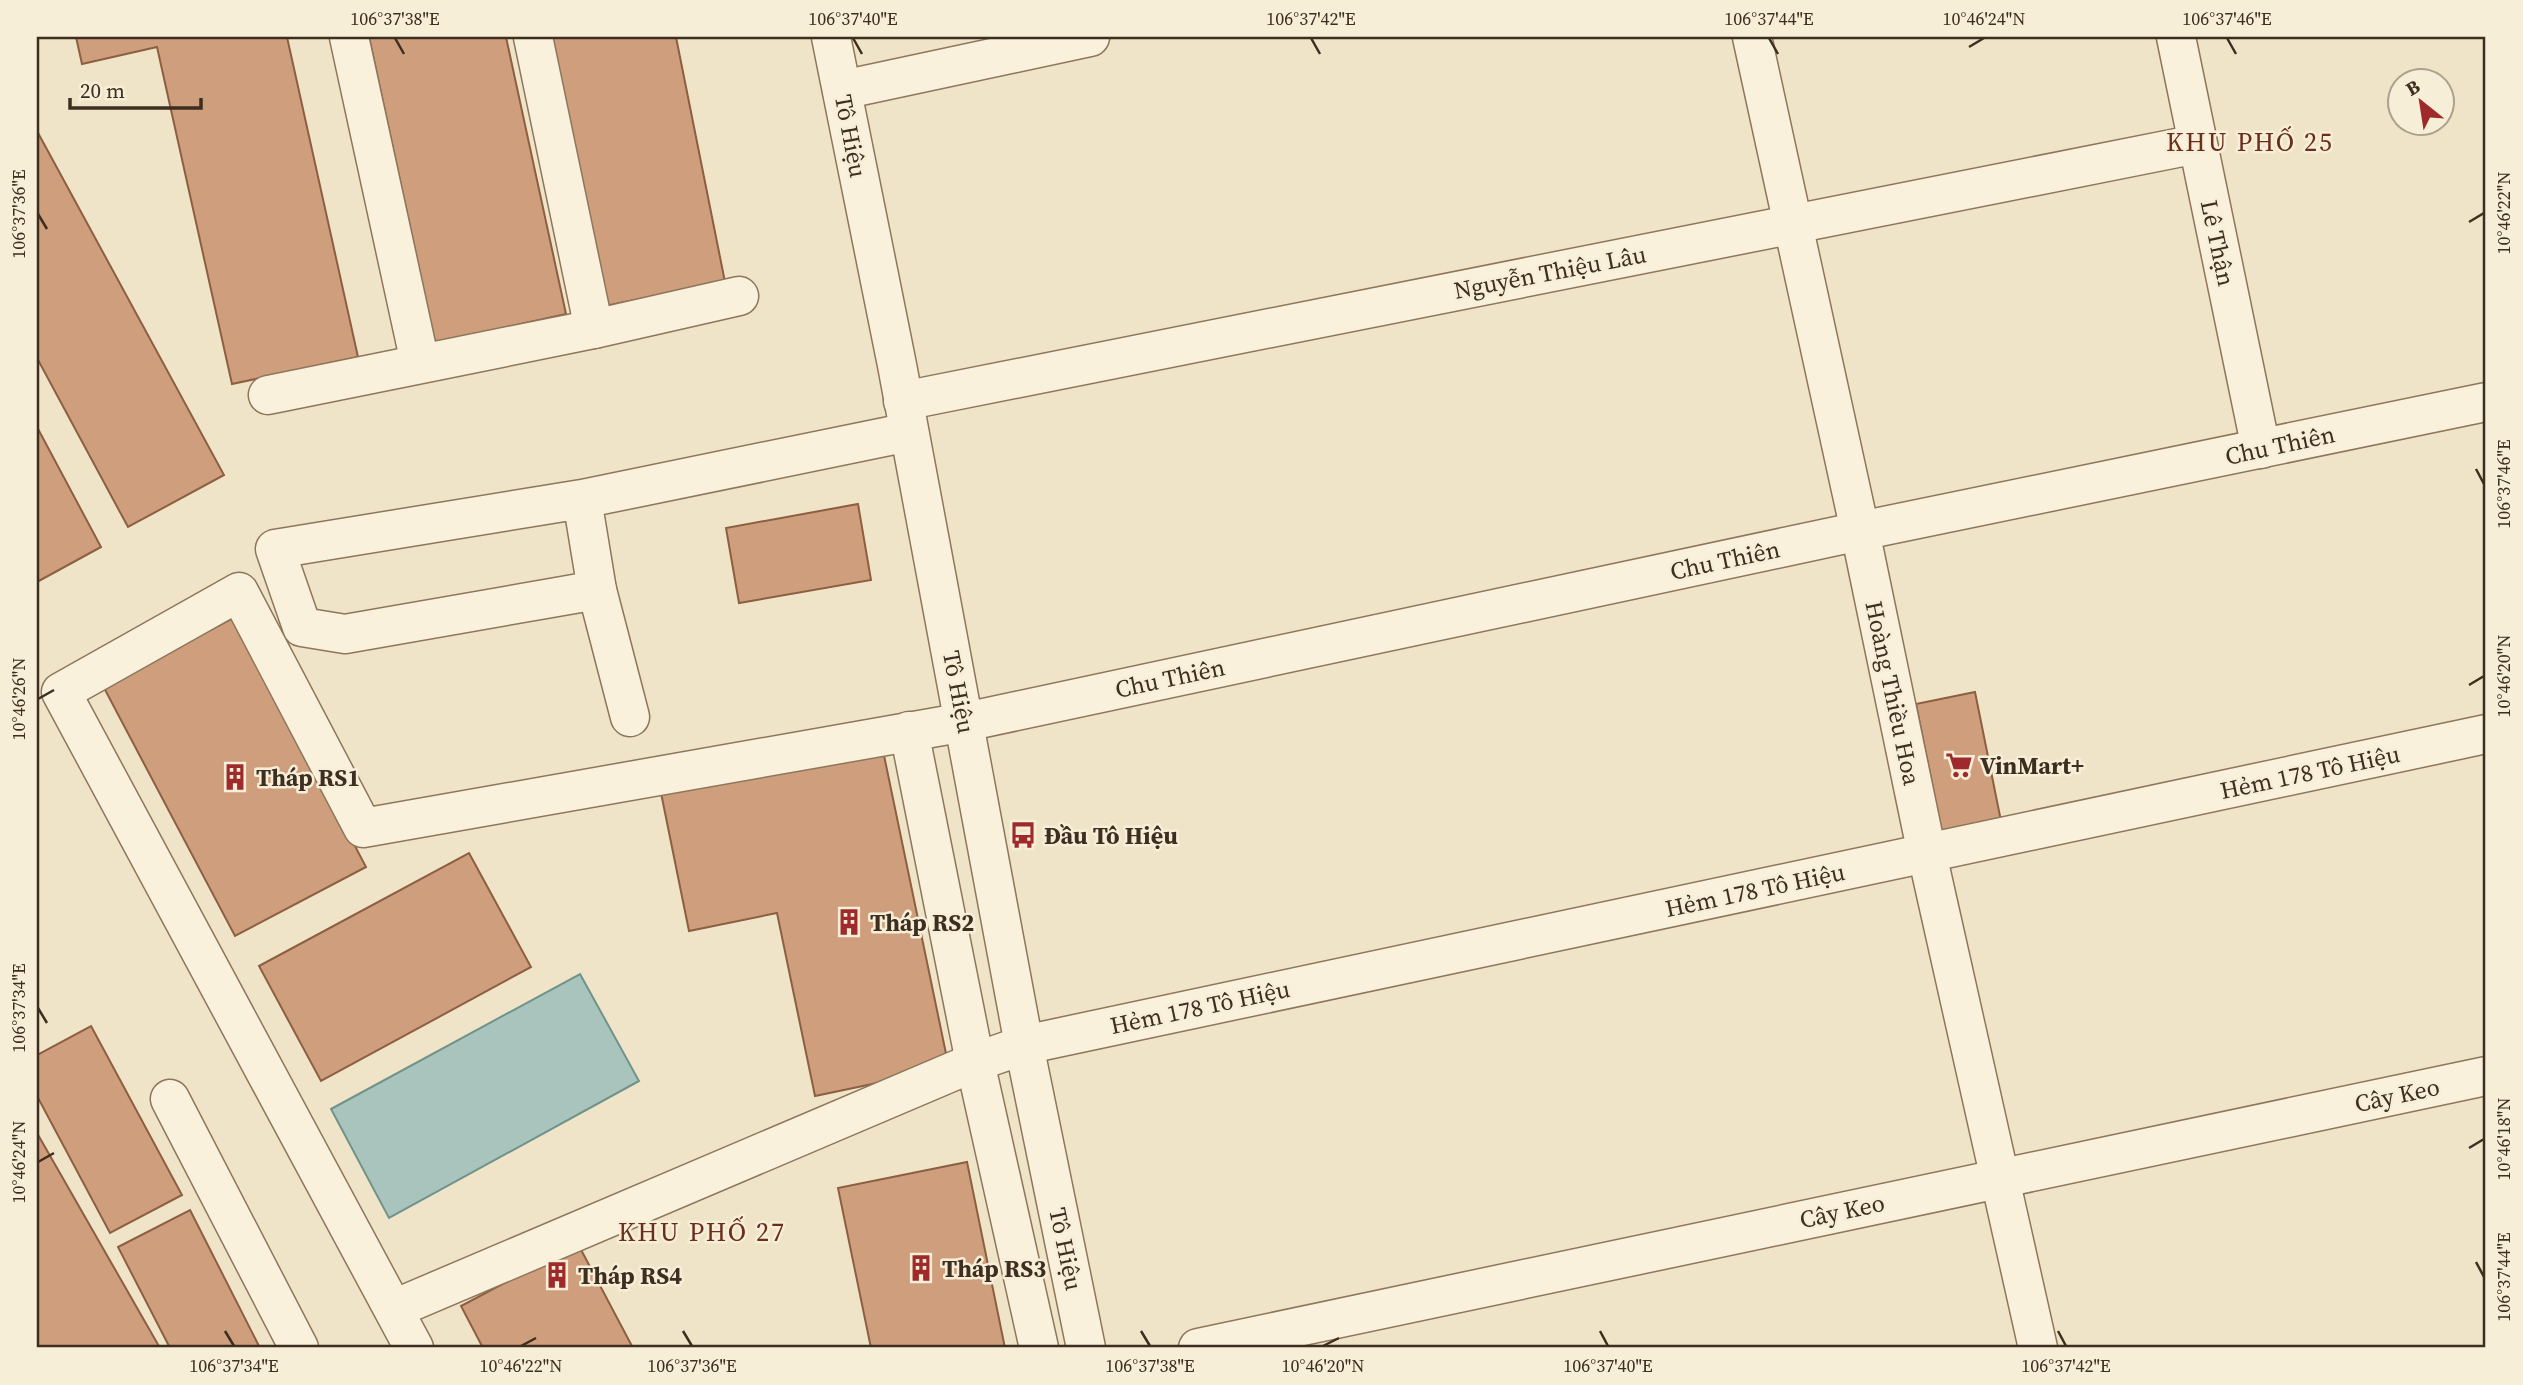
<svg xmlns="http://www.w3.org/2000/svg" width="2523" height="1385" viewBox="0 0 2523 1385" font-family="'Source Serif 4',serif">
<rect width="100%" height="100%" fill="#f0e4c8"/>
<polygon fill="#a9c4bc" stroke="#6f938a" stroke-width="2" points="580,974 639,1081 389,1218 331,1109"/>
<g fill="#cf9f7d" stroke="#8d5f41" stroke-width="2">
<polygon points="76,37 287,37 358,357 232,384 157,47 82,64"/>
<polygon points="369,37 506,37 566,314 435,343"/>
<polygon points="546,37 676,37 725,282 600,307"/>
<polygon points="37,131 224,475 128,527 37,358"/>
<polygon points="37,427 101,547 37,582"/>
<polygon points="858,504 871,580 739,603 726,528"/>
<polygon points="235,617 366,867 235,936 103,686"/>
<polygon points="1975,692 2002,826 1943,839 1916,704"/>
<polygon points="881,741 949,1068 815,1096 777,913 689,931 660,788"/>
<polygon points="469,853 531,967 321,1081 259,966"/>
<polygon points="91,1026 182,1195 110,1233 37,1096 37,1055"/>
<polygon points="37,1133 160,1348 37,1348"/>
<polygon points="967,1162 1005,1348 871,1348 838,1188"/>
<polygon points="190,1210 260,1348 170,1348 118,1247"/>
<polygon points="578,1244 633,1348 483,1348 461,1306"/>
</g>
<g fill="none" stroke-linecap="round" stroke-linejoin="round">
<defs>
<g id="minor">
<polyline points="349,37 420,363"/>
<polyline points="533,37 594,329"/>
<polyline points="831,37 897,365 1024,1045 1086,1348"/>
<polyline points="1752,37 1860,531 1927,854 2038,1348"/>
<polyline points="2176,37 2261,449"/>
<polyline points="842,90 1090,37"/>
<polyline points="268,395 594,329 739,296"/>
<polyline points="903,401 2197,144"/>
<polyline points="582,499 597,590 345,634 302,627 275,549 582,499 909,432"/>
<polyline points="597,590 630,717"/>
<polyline points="909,731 975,1062 1039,1348"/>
<polyline points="170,1099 299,1348"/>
<polyline points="394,1309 975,1062 1024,1045 2486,734"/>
<polyline points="414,1348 61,692 239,592 363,828 965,722 1860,531 2486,402"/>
<polyline points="1198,1348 2486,1076"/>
</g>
</defs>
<use href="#minor" stroke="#8d765c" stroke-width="41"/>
<use href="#minor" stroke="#faf1dc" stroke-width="38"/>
</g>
<path fill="none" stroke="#3d2e20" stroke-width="2.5" d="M395 38 404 54M853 38 862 54M1311 38 1320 54M1769 38 1778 54M2227 38 2236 54M1969 47 1984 38M38 214 47 229M2469 222 2484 213M2476 469 2484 484M2469 685 2484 676M38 699 54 690M38 1008 47 1023M2469 1148 2484 1139M38 1162 54 1153M2476 1262 2484 1277M225 1331 234 1346M683 1331 692 1346M1141 1331 1150 1346M1600 1331 1608 1346M2058 1331 2066 1346M521 1346 536 1338M1323 1346 1339 1338"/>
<defs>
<symbol id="supermarket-bare" viewBox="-9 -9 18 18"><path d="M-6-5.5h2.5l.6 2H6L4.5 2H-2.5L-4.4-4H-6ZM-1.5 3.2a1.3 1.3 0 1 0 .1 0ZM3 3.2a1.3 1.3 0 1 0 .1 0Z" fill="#9e2a2b" stroke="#f7eed8" stroke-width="2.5" paint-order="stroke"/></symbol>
<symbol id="building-bare" viewBox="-9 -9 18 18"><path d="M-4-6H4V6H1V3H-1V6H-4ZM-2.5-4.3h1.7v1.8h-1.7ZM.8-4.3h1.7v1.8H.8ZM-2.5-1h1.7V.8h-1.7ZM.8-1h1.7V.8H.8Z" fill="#9e2a2b" stroke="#f7eed8" stroke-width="2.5" paint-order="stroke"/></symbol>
<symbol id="bus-bare" viewBox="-9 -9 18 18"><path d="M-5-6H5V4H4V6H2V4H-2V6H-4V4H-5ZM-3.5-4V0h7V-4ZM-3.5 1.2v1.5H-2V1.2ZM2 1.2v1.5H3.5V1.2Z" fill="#9e2a2b" stroke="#f7eed8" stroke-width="2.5" paint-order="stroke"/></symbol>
</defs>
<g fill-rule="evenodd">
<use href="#supermarket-bare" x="1940" y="746" width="38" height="38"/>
<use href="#building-bare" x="216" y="758" width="38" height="38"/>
<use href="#bus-bare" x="1004" y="816" width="38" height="38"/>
<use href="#building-bare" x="830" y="903" width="38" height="38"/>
<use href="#building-bare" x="902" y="1249" width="38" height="38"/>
<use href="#building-bare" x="538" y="1256" width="38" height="38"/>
</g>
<g text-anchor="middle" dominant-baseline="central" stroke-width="5" stroke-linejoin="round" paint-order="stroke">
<g font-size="24" fill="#3d2e20" stroke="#f7eed8">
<text transform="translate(851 136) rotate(79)">Tô Hiệu</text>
<text transform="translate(2218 243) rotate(78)">Lê Thận</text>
<text transform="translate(1550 272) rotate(-11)">Nguyễn Thiệu Lâu</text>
<text transform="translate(2280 445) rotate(-12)">Chu Thiên</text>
<text transform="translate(1725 560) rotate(-12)">Chu Thiên</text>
<text transform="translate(1170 678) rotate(-12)">Chu Thiên</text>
<text transform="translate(959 692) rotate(79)">Tô Hiệu</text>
<text transform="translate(1893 693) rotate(78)">Hoàng Thiều Hoa</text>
<text transform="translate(2310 772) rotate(-12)">Hẻm 178 Tô Hiệu</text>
<text transform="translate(1755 890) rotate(-12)">Hẻm 178 Tô Hiệu</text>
<text transform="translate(1200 1007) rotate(-12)">Hẻm 178 Tô Hiệu</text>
<text transform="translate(2397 1095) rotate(-12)">Cây Keo</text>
<text transform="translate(1842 1211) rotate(-12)">Cây Keo</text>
<text transform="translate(1066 1249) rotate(78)">Tô Hiệu</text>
</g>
<g font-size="24" font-weight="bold" fill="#3d2e20" stroke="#f7eed8" text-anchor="start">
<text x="1980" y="765">VinMart+</text>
<text x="256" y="777">Tháp RS1</text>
<text x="1044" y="835">Đầu Tô Hiệu</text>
<text x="870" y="922">Tháp RS2</text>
<text x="942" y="1268">Tháp RS3</text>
<text x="578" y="1275">Tháp RS4</text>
</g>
<g font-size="26" letter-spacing="2" fill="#6b2e1e" stroke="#f7eed8">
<text x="2250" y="142">KHU PHỐ 25</text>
<text x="702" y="1232">KHU PHỐ 27</text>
</g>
</g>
<rect width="2523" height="1385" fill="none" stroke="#f7eed8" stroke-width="77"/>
<g transform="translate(2421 102) rotate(330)"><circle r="33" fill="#f7eed8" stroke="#ada18e" stroke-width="2"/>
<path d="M0-5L12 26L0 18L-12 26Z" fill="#9e2a2b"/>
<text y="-10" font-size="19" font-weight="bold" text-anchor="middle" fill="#3d2e20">B</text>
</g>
<path d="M70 98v10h131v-10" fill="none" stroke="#3d2e20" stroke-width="3.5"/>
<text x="80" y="98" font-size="21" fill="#3d2e20" stroke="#f7eed8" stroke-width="5" paint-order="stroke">20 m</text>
<rect x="38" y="38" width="2446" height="1308" fill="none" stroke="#3d2e20" stroke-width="2.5"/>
<g font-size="18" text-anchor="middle" fill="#3d2e20">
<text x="395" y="25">106°37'38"E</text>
<text x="853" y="25">106°37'40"E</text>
<text x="1311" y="25">106°37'42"E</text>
<text x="1769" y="25">106°37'44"E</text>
<text x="1984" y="25">10°46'24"N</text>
<text x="2227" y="25">106°37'46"E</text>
<text transform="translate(2504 213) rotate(-90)" y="6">10°46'22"N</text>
<text transform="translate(19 214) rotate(-90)" y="6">106°37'36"E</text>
<text transform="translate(2504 484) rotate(-90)" y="6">106°37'46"E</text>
<text transform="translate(2504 676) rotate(-90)" y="6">10°46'20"N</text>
<text transform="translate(19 699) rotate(-90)" y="6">10°46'26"N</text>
<text transform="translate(19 1008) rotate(-90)" y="6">106°37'34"E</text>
<text transform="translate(2504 1139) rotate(-90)" y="6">10°46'18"N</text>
<text transform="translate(19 1162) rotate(-90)" y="6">10°46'24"N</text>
<text transform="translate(2504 1277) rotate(-90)" y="6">106°37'44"E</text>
<text x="234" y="1372">106°37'34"E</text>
<text x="521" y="1372">10°46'22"N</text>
<text x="692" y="1372">106°37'36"E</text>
<text x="1150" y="1372">106°37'38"E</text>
<text x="1323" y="1372">10°46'20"N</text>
<text x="1608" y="1372">106°37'40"E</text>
<text x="2066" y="1372">106°37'42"E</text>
</g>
</svg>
